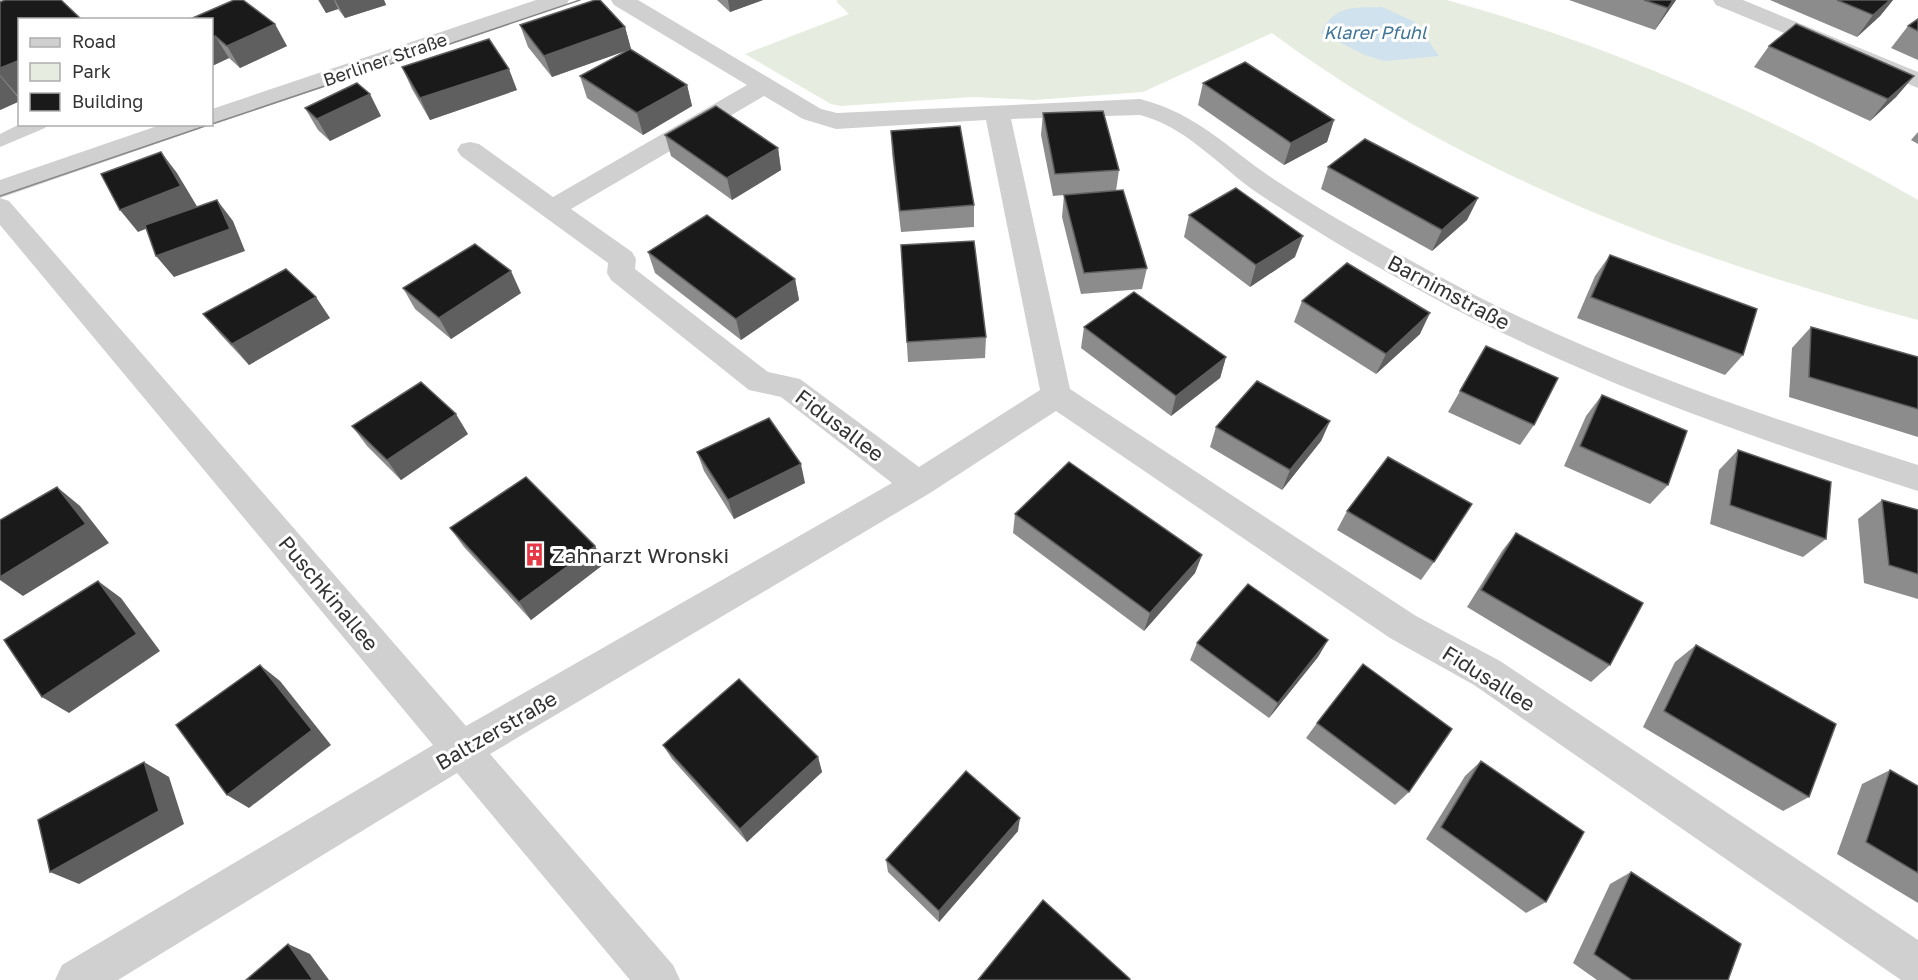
<svg xmlns="http://www.w3.org/2000/svg" width="1918" height="980" viewBox="0 0 1918 980" font-family="'Golos Text',sans-serif">
<rect width="100%" height="100%" fill="#fff"/>
<path fill="#e6ecdf" d="M839 0H1447C1612 46 1770 115 1918 200V320C1689 259 1464 175 1272 33L1143 92 1034 100 973 97 841 106 831 104 745 54 849 14 836 1Z"/>
<path fill="#cfe2ee" d="M1382 7 1415 22 1439 56 1385 61 1365 55 1321 33C1335 4 1354 8 1382 7Z"/>
<g fill="none" stroke-linecap="round" stroke-linejoin="round">
<polygon fill="#d0d0d0" fill-rule="evenodd" points="20,124 47,124 45,128 0,147 0,134"/>
<g fill="#d0d0d0" fill-rule="evenodd">
<path d="M611 0H638L821 109 837 113 1140 99C1198 114 1227 148 1275 180 1326 214 1381 244 1435 274 1587 357 1753 413 1918 465V491C1747 436 1577 377 1419 290 1364 260 1308 227 1256 192 1219 166 1185 126 1140 115L1011 119 1070 389 1416 616 1500 661 1918 940V980H1901L1474 685 1390 638 1056 411 930 493 490 754 673 965 680 980H630L457 773 118 980H55L62 965 433 745 0 225V198L9 201 466 726 892 483 781 397 749 390 611 280 607 273 608 263 461 156 457 150 461 144 470 142 479 144 553 197 747 85 614 5ZM764 96 803 119 836 129 986 120 1040 390 919 467 800 379 768 372 635 269 636 259 632 252 571 209Z"/>
<polygon points="1713,0 1743,0 1918,72 1918,88 1716,5"/>
</g>
<g fill="#d0d0d0" fill-rule="evenodd">
<polygon points="536,0 569,0 566,5 221,122 212,125 211,124 212,109"/>
<polygon points="163,124 202,124 199,129 0,198 0,180"/>
</g>
<g stroke="#888" stroke-width="1.5">
<polyline points="212,124 580,0"/>
<polyline points="0,196 211,124"/>
</g>
</g>
<g fill="#8c8c8c">
<polygon points="0,0 20,20 20,101 0,110"/>
<polygon points="318,0 384,0 386,5 345,18 338,9 326,13"/>
<polygon points="717,0 763,0 730,12"/>
<polygon points="1569,0 1676,0 1655,30"/>
<polygon points="1770,0 1893,0 1880,16 1857,37"/>
<polygon points="1918,19 1918,60 1891,48 1908,26"/>
<polygon points="212,20 287,46 240,68 229,58 212,66"/>
<polygon points="520,25 625,27 631,49 687,85 692,106 643,135 587,98 580,76 625,51 552,77 528,47"/>
<polygon points="1769,46 1914,76 1896,97 1870,121 1754,67"/>
<polygon points="402,67 517,90 430,120 412,89"/>
<polygon points="1203,83 1334,120 1327,142 1284,165 1198,105"/>
<polygon points="305,108 381,116 330,141 318,130"/>
<polygon points="1043,113 1119,170 1116,191 1147,268 1142,289 1081,294 1062,217 1064,195 1053,196 1041,135"/>
<polygon points="891,131 974,205 974,227 901,232 892,153"/>
<polygon points="1918,132 1918,144 1911,140"/>
<polygon points="665,135 778,148 781,170 732,200 671,156"/>
<polygon points="1328,167 1478,198 1467,220 1432,251 1321,189"/>
<polygon points="1189,215 1295,257 1250,287 1184,237"/>
<polygon points="901,245 986,337 985,358 908,362"/>
<polygon points="648,252 795,279 799,300 741,340 655,273"/>
<polygon points="1610,255 1743,355 1725,375 1577,318 1595,276"/>
<polygon points="403,288 521,293 451,339 415,309"/>
<polygon points="1302,301 1420,334 1376,374 1294,322"/>
<polygon points="203,314 330,318 249,365 221,335"/>
<polygon points="1084,327 1226,357 1220,378 1171,416 1081,348"/>
<polygon points="1811,327 1918,357 1918,437 1789,397 1792,348"/>
<polygon points="1486,346 1534,425 1520,445 1448,412"/>
<polygon points="1602,395 1668,485 1650,504 1564,466 1586,416"/>
<polygon points="1330,421 1321,441 1282,490 1210,447 1216,427"/>
<polygon points="352,426 468,434 401,480 367,446"/>
<polygon points="1738,450 1826,539 1803,557 1710,524 1719,470"/>
<polygon points="697,452 805,483 734,519 704,471"/>
<polygon points="1882,500 1918,510 1918,599 1864,583 1858,519"/>
<polygon points="1347,511 1434,562 1421,580 1337,530"/>
<polygon points="1015,514 1202,555 1195,573 1144,631 1013,533"/>
<polygon points="450,528 595,546 604,564 531,620 464,547"/>
<polygon points="1516,533 1610,665 1591,682 1467,607 1502,551"/>
<polygon points="1328,640 1318,657 1269,718 1190,660 1197,643"/>
<polygon points="1696,645 1809,797 1783,811 1643,727 1675,662"/>
<polygon points="1317,723 1409,792 1395,805 1306,738"/>
<polygon points="663,745 818,757 822,772 747,842 672,759"/>
<polygon points="1481,761 1546,902 1526,913 1426,839 1465,776"/>
<polygon points="1890,770 1918,786 1918,903 1837,854 1862,784"/>
<polygon points="1018,831 939,922 888,872 886,860"/>
<polygon points="1631,872 1728,980 1597,980 1573,963 1610,884"/>
</g>
<g fill="#5f5f5f">
<polygon points="319,0 334,0 338,9 326,13"/>
<polygon points="335,0 384,0 386,5 345,18"/>
<polygon points="728,0 763,0 730,12"/>
<polygon points="1673,0 1676,0 1655,30 1668,8"/>
<polygon points="1890,0 1893,0 1880,16 1857,37 1873,15"/>
<polygon points="275,24 287,46 240,68 227,46"/>
<polygon points="625,27 631,49 552,77 544,56"/>
<polygon points="215,36 229,58 212,66 212,38"/>
<polygon points="20,60 20,98 0,75 0,68"/>
<polygon points="509,69 517,90 430,120 420,98"/>
<polygon points="0,76 20,100 20,101 0,110"/>
<polygon points="1914,76 1896,97 1870,121 1888,99"/>
<polygon points="687,85 692,106 643,135 637,113"/>
<polygon points="370,94 381,116 330,141 317,119"/>
<polygon points="1334,120 1327,142 1284,165 1291,143"/>
<polygon points="778,148 781,170 732,200 727,178"/>
<polygon points="161,152 177,173 198,208 138,232 120,210"/>
<polygon points="1478,198 1467,220 1432,251 1442,230"/>
<polygon points="217,200 233,221 245,251 174,277 156,256"/>
<polygon points="1303,236 1295,257 1250,287 1256,265"/>
<polygon points="511,271 521,293 451,339 439,318"/>
<polygon points="795,279 799,300 741,340 736,319"/>
<polygon points="316,297 330,318 249,365 232,344"/>
<polygon points="1430,313 1420,334 1376,374 1386,354"/>
<polygon points="1226,357 1220,378 1171,416 1176,396"/>
<polygon points="456,414 468,434 401,480 387,460"/>
<polygon points="1330,421 1321,441 1282,490 1290,470"/>
<polygon points="801,464 805,483 734,519 728,500"/>
<polygon points="57,487 80,506 109,543 23,596 0,580 0,577"/>
<polygon points="595,546 604,564 531,620 519,602"/>
<polygon points="1202,555 1195,573 1144,631 1150,613"/>
<polygon points="98,581 121,598 160,651 69,713 42,697"/>
<polygon points="1328,640 1318,657 1269,718 1278,703"/>
<polygon points="260,665 280,681 331,745 249,808 227,795"/>
<polygon points="818,757 822,772 747,842 740,829"/>
<polygon points="144,762 169,777 184,824 79,884 50,872"/>
<polygon points="1020,818 1018,831 939,922 939,911"/>
<polygon points="288,944 310,954 329,980 313,980"/>
</g>
<g fill="#1a1a1a" stroke="#5f5f5f" stroke-width="1.5">
<polygon points="5,0 61,0 82,20 20,20 20,60 0,68 0,2"/>
<polygon points="234,0 243,0 275,24 227,46 215,36 212,38 212,20 188,20"/>
<polygon points="595,0 600,0 625,27 544,56 520,25"/>
<polygon points="1644,0 1673,0 1668,8"/>
<polygon points="1837,0 1890,0 1873,15"/>
<polygon points="1918,19 1918,31 1908,26"/>
<polygon points="1796,24 1914,76 1888,99 1769,46"/>
<polygon points="489,39 509,69 420,98 402,67"/>
<polygon points="630,49 687,85 637,113 580,76"/>
<polygon points="1245,62 1334,120 1291,143 1203,83"/>
<polygon points="357,83 370,94 317,119 305,108"/>
<polygon points="716,106 778,148 727,178 665,135"/>
<polygon points="1103,111 1119,170 1055,174 1043,113"/>
<polygon points="960,126 974,205 900,211 891,131"/>
<polygon points="1365,139 1478,198 1442,230 1328,167"/>
<polygon points="161,152 181,186 120,210 101,174"/>
<polygon points="1236,188 1303,236 1256,265 1189,215"/>
<polygon points="1123,190 1147,268 1084,273 1064,195"/>
<polygon points="217,200 230,229 156,256 145,225"/>
<polygon points="707,215 795,279 736,319 648,252"/>
<polygon points="974,241 986,337 907,342 901,245"/>
<polygon points="475,244 511,271 439,318 403,288"/>
<polygon points="1610,255 1757,309 1743,355 1591,297"/>
<polygon points="1347,263 1430,313 1386,354 1302,301"/>
<polygon points="286,269 316,297 232,344 203,314"/>
<polygon points="1134,292 1226,357 1176,396 1084,327"/>
<polygon points="1811,327 1918,357 1918,409 1809,377"/>
<polygon points="1486,346 1558,378 1534,425 1460,391"/>
<polygon points="1257,381 1330,421 1290,470 1216,427"/>
<polygon points="421,382 456,414 387,460 352,426"/>
<polygon points="1602,395 1687,431 1668,485 1580,446"/>
<polygon points="769,418 801,464 728,500 697,452"/>
<polygon points="1738,450 1831,482 1826,539 1730,505"/>
<polygon points="1388,457 1472,504 1434,562 1347,511"/>
<polygon points="1069,462 1202,555 1150,613 1015,514"/>
<polygon points="526,477 595,546 519,602 450,528"/>
<polygon points="57,487 86,524 0,577 0,520"/>
<polygon points="1882,500 1918,510 1918,574 1889,565"/>
<polygon points="1516,533 1643,603 1610,665 1481,590"/>
<polygon points="98,581 137,634 42,697 4,640"/>
<polygon points="1248,584 1328,640 1278,703 1197,643"/>
<polygon points="1696,645 1836,724 1809,797 1664,711"/>
<polygon points="1363,664 1452,729 1409,792 1317,723"/>
<polygon points="260,665 312,730 227,795 176,725"/>
<polygon points="739,679 818,757 740,829 663,745"/>
<polygon points="1481,761 1584,832 1546,902 1441,827"/>
<polygon points="144,762 159,811 50,872 38,820"/>
<polygon points="1890,770 1918,786 1918,873 1866,842"/>
<polygon points="966,771 1020,818 939,911 886,860"/>
<polygon points="1631,872 1741,944 1728,980 1632,980 1594,954"/>
<polygon points="1043,900 1130,979 1129,980 978,980"/>
<polygon points="288,944 313,980 246,980"/>
</g>
<defs>
<symbol id="building-bare" viewBox="-9 -9 18 18"><path d="M-4-6H4V6H1V3H-1V6H-4ZM-2.5-4.3h1.7v1.8h-1.7ZM.8-4.3h1.7v1.8H.8ZM-2.5-1h1.7V.8h-1.7ZM.8-1h1.7V.8H.8Z" fill="#e63946" stroke="#fff" stroke-width="2.5" paint-order="stroke"/></symbol>
</defs>
<g fill-rule="evenodd">
<use href="#building-bare" x="518" y="538" width="33" height="33"/>
</g>
<g text-anchor="middle" dominant-baseline="central" stroke-width="6" stroke-linejoin="round" paint-order="stroke">
<g font-size="18" font-style="italic" fill="#3f7597" stroke="#fff">
<text x="1375" y="32">Klarer Pfuhl</text>
</g>
<g font-size="18" fill="#333" stroke="#fff">
<text transform="translate(385 59) rotate(-19)">Berliner Straße</text>
</g>
<g font-size="21" fill="#333" stroke="#fff">
<text transform="translate(1449 292) rotate(28)">Barnimstraße</text>
<text transform="translate(840 425) rotate(37)">Fidusallee</text>
<text transform="translate(329 593) rotate(50)">Puschkinallee</text>
<text transform="translate(1489 678) rotate(32)">Fidusallee</text>
<text transform="translate(496 730) rotate(-30)">Baltzerstraße</text>
</g>
<g font-size="21" fill="#333" stroke="#fff" text-anchor="start">
<text x="552" y="555">Zahnarzt Wronski</text>
</g>
</g>
<rect x="18" y="18" width="195" height="108" fill="#ffffff" stroke="#adadad" stroke-width="1.5"/>
<rect x="30" y="38" width="30" height="9" fill="#d0d0d0" stroke="#adadad" stroke-width="1.5"/>
<text x="72" y="48" font-size="18" fill="#333333">Road</text>
<rect x="30" y="63" width="30" height="18" fill="#e6ecdf" stroke="#adadad" stroke-width="1.5"/>
<text x="72" y="78" font-size="18" fill="#333333">Park</text>
<rect x="30" y="93" width="30" height="18" fill="#1a1a1a" stroke="#adadad" stroke-width="1.5"/>
<text x="72" y="108" font-size="18" fill="#333333">Building</text>
</svg>
